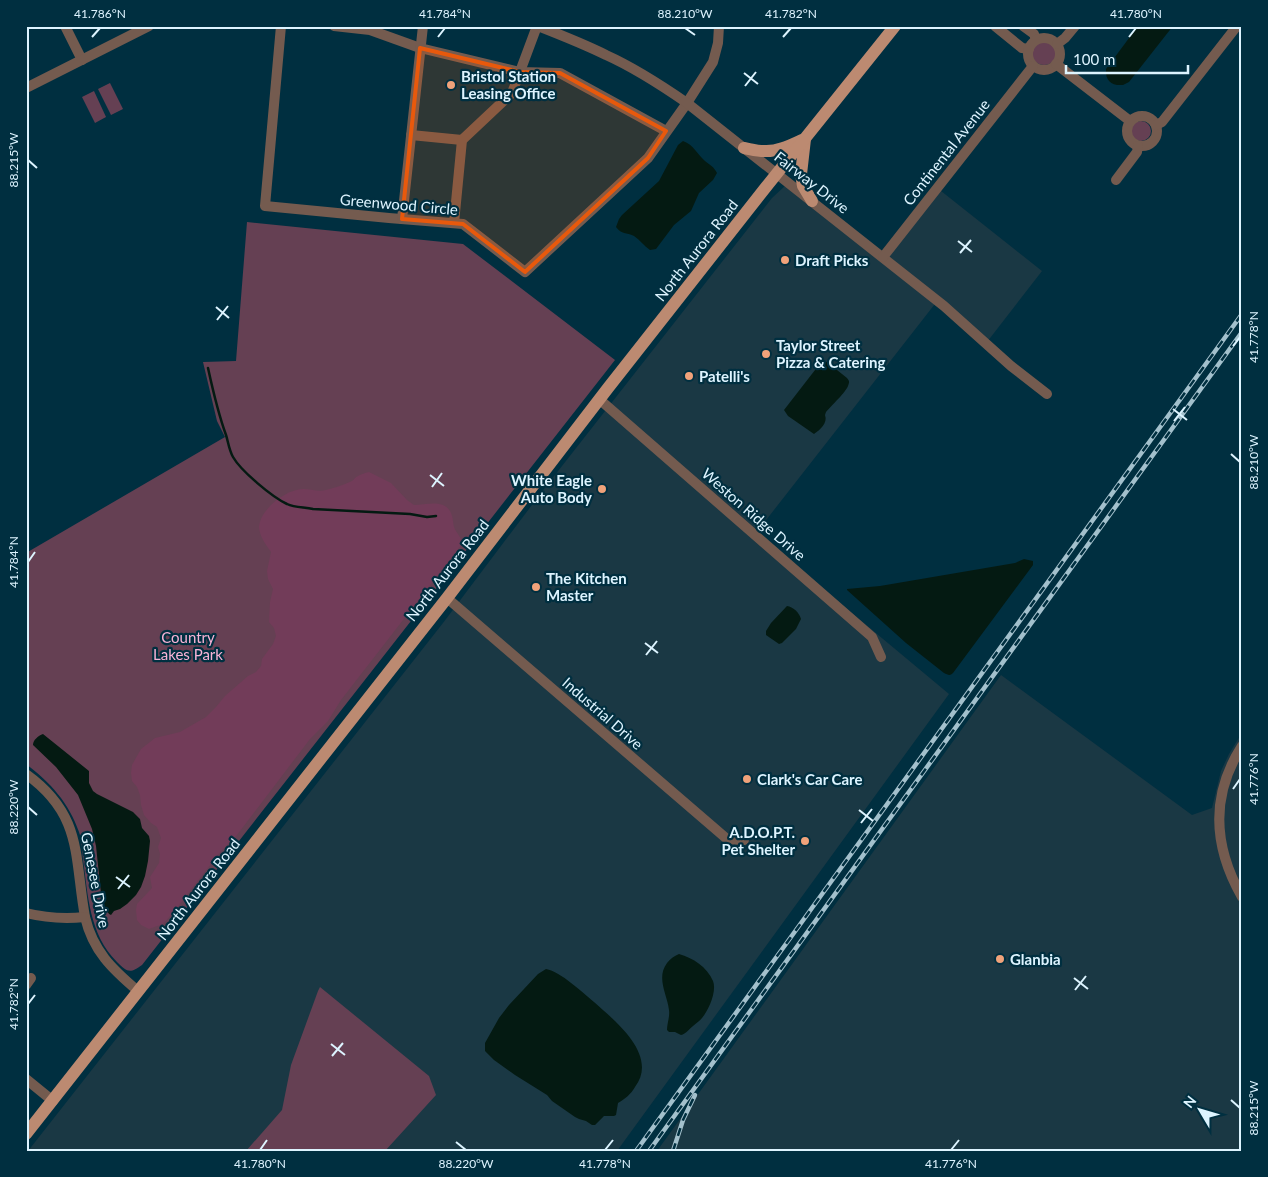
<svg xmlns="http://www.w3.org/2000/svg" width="1268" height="1177" viewBox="0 0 1268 1177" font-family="Lato,sans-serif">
<rect width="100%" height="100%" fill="#002f40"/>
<g fill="#1a3844">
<polygon points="786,185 879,258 936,187 1042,271 987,342 938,300 756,533 949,694 617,1151 28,1151 443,623 544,489 772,198"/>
<polygon points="1001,675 1192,815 1212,808 1221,771 1229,754 1242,733 1242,1151 657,1151"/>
</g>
<g fill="#654053">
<circle cx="1044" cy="53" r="12"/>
<polygon points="110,83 123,109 111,115 98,89"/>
<polygon points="94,91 106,117 95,123 82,97"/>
<circle cx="1141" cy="131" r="10"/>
<path d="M247 222 463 244 615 360 142 965C130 974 127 972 117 962 89 934 88 895 83 859 82 850 82 840 79 832 69 803 50 782 26 764V553L225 437 217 421 203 362 236 361Z"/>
<polygon points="320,987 429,1076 436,1095 385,1151 246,1151 282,1110 291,1065 318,991"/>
</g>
<path fill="#723c59" d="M369 472 391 483 407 500 414 505C425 505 443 499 450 511 453 516 453 522 454 527 456 533 462 537 462 544L341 700 328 721 310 739 237 835 221 851 176 909 163 924 149 929 141 925 137 920 136 910 137 904 152 888 150 877 159 863 160 854 158 847 161 838 157 827 151 823 144 815 141 805 140 795 137 787 132 781 131 773 132 765 137 756 141 749 155 738 180 732 206 717 216 707 225 696 248 676 256 672 261 666 262 659 273 644 276 636 274 628 269 622 270 602 273 589 268 579 267 571 271 552C266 545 260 537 259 528 259 510 286 489 303 489 311 489 318 492 326 490 334 488 344 485 352 481 355 479 354 478 358 476 361 474 365 473 369 472Z"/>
<g fill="#041a12">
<path d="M1138 26H1173L1129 82 1123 85C1112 86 1105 81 1106 69Z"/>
<path d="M683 141C694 145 697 154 705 161 710 165 714 167 717 173L713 180 699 193 691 211 674 225 656 249 650 250C644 246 640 240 634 236 626 232 622 235 616 227L619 219 622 215 659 181 678 145Z"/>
<path d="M822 361 827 362 847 378C849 381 850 381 848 386 846 392 831 406 826 412L825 415C828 423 820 430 814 434L788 416 784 410Z"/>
<path d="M1024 559 1033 561V565L953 673C950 676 948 675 944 673L906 643 847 590V589L880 586 1015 563Z"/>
<path d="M787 606C793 607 799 612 801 619L796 629 782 643 779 644 766 635V631L771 623Z"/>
<path d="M43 734 89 771V783L93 791 97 794 133 812 140 819 142 828 149 836 150 841 148 861 145 876 141 887 136 895 127 904 120 909 114 911 111 915 109 914 102 903 96 846 92 829 78 795 56 767 33 745C33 740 38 736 43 734Z"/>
<path d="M679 954C693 958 707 967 713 981 717 991 709 1010 702 1018 700 1021 696 1023 693 1026 689 1029 686 1034 681 1035L675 1032H669L667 1030C667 1023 670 1017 669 1010 667 994 656 978 667 963 670 959 674 956 679 954Z"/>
<path d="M546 969C561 972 582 992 594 1002 615 1021 659 1055 635 1087 631 1094 625 1099 618 1103L616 1115 614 1116H604L595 1125H592L586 1121 579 1119 575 1117 552 1101 547 1095 515 1075 494 1060 485 1051V1043L499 1018 509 1005 538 974Z"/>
</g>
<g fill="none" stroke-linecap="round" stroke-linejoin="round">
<path stroke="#041a12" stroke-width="2.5" d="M208 368C213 391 218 413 226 435 228 441 229 450 233 457 241 471 272 497 287 504 295 508 304 507 313 509L410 514 427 517 436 516"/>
<g stroke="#745b4f" stroke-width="10">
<polyline points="65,26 82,60"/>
<polyline points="281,26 265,206 389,218 463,224 525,272 648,158 687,103 713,62 718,43 719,26"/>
<polyline points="334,26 370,30 420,48 520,72 560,73 666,131"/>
<path d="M538 26C561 35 584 44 606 55 635 68 661 85 687 103L944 306 1011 366 1047 394"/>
<polyline points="995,26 1022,48 1029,49"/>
<polyline points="1023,26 1034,34 1036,40"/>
<circle cx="1044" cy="54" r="16"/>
<polyline points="1057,44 1065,38 1075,26"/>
<polyline points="1056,64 1130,121"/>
<polyline points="26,88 149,26"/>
<circle cx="1142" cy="131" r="15"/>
<polyline points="1156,125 1162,122 1237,26"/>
<polyline points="411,135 462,140"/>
<polyline points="1116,180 1137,152 1138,146"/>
<polyline points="402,219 423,26"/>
<polyline points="454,223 462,140 512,93 537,26"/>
<polyline points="883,257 1033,66"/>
<polyline points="599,399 872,637 881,657"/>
<polyline points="447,598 727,839 744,840"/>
<path d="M1242 746C1210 796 1213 846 1242 897"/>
<path d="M26 774C83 815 74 856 85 917 93 951 112 969 138 991"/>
<path d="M26 913C46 918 65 919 85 917"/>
<polyline points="26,985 31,978"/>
<polyline points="26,1079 53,1101"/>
</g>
<g stroke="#bc8a71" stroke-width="12">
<polyline points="805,139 801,174 803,186 812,201"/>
<path d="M744 148C750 149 757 151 764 151 777 152 791 145 802 140"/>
<polyline points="26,1134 447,598 608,388 766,187 895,26"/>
</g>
<defs>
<g id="rail">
<polyline points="636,1151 1242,314"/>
<polyline points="649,1151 1242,332"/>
<polyline points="673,1151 683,1120 695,1095"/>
</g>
</defs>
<use href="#rail" stroke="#a3c0cc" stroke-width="4.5"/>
<use href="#rail" stroke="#002f40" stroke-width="2.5" stroke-dasharray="8" stroke-linecap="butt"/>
</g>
<path fill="#e8590c" fill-opacity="0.2" stroke="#e8590c" stroke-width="4" stroke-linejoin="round" d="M420 48 520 72 560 73 666 131 648 158 525 272 463 224 402 219Z"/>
<path fill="none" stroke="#ddf4ff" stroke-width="2" d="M685 28 695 35M92 37 100 28M438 37 445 28M783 37 791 28M1129 37 1136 28M744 73 758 84M745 86 756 72M28 160 37 168M958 241 972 252M960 253 971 240M216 307 229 318M217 320 228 306M1233 346 1240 337M1173 409 1187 420M1174 421 1185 407M1231 454 1240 462M430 475 444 486M432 487 442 473M28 562 35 552M645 643 658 653M646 655 657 641M1233 789 1240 779M28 807 37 815M859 810 873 821M861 823 872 809M116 877 130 887M118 889 129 875M1074 978 1088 989M1075 990 1086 976M28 1004 35 995M331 1044 345 1055M332 1056 343 1043M1231 1100 1240 1108M456 1142 466 1150M260 1150 267 1140M605 1150 613 1140M951 1150 959 1140"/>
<g fill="#f0a27a" stroke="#002f40" stroke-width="2">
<circle cx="451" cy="85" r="5"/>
<circle cx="785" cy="260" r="5"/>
<circle cx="766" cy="354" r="5"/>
<circle cx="689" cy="376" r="5"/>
<circle cx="602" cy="489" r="5"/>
<circle cx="536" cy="587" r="5"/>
<circle cx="747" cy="779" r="5"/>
<circle cx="805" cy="841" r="5"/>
<circle cx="1000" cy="959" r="5"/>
</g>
<g text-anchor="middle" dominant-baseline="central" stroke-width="4.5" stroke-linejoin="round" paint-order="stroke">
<g font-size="15" font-weight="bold" fill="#ddf4ff" stroke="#002f40" text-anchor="start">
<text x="461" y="76">Bristol Station<tspan x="461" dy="17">Leasing Office</tspan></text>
<text x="795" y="260">Draft Picks</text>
<text x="776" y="345">Taylor Street<tspan x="776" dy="17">Pizza &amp; Catering</tspan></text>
<text x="699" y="376">Patelli's</text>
<text x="592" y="480" text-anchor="end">White Eagle<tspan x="592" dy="17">Auto Body</tspan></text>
<text x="546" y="578">The Kitchen<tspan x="546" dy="17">Master</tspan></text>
<text x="757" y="779">Clark's Car Care</text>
<text x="795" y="832" text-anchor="end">A.D.O.P.T.<tspan x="795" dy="17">Pet Shelter</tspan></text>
<text x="1010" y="959">Glanbia</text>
</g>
<g font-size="15" fill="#ddf4ff" stroke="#002f40">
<text transform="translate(946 152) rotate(-52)">Continental Avenue</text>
<text transform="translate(812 182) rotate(38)">Fairway Drive</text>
<text transform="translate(399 204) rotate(5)">Greenwood Circle</text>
<text transform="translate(696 250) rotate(-52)">North Aurora Road</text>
<text transform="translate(754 514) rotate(41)">Weston Ridge Drive</text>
<text transform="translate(447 570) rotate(-52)">North Aurora Road</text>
<text transform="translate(603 713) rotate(41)">Industrial Drive</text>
<text transform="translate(96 880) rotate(79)">Genesee Drive</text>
<text transform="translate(198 889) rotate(-52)">North Aurora Road</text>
</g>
<g font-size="15" fill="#f8b3d6" stroke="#002f40">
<text x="188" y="637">Country<tspan x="188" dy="17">Lakes Park</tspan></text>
</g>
</g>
<rect width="1268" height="1177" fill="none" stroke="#002f40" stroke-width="55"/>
<g transform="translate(1200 1110) rotate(308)" stroke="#002f40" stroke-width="4" paint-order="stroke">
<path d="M0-4L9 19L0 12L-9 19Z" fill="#ddf4ff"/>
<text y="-8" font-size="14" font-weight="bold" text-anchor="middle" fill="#ddf4ff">N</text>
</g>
<path d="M1066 65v8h122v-8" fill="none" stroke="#ddf4ff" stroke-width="2.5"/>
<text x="1073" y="65" font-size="15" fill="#ddf4ff" stroke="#002f40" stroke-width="4" paint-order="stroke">100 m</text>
<rect x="28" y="28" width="1212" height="1122" fill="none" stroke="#ddf4ff" stroke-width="2"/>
<g font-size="12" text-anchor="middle" fill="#ddf4ff">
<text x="100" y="18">41.786°N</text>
<text x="445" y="18">41.784°N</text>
<text x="685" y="18">88.210°W</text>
<text x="791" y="18">41.782°N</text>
<text x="1136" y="18">41.780°N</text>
<text transform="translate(14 160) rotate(-90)" y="4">88.215°W</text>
<text transform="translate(1254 337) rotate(-90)" y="4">41.778°N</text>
<text transform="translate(1254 462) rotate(-90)" y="4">88.210°W</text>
<text transform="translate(14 562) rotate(-90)" y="4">41.784°N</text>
<text transform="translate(1254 779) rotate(-90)" y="4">41.776°N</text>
<text transform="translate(14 807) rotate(-90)" y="4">88.220°W</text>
<text transform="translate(14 1004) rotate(-90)" y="4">41.782°N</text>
<text transform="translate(1254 1108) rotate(-90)" y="4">88.215°W</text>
<text x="260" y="1168">41.780°N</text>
<text x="466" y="1168">88.220°W</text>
<text x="605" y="1168">41.778°N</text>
<text x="951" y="1168">41.776°N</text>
</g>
</svg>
